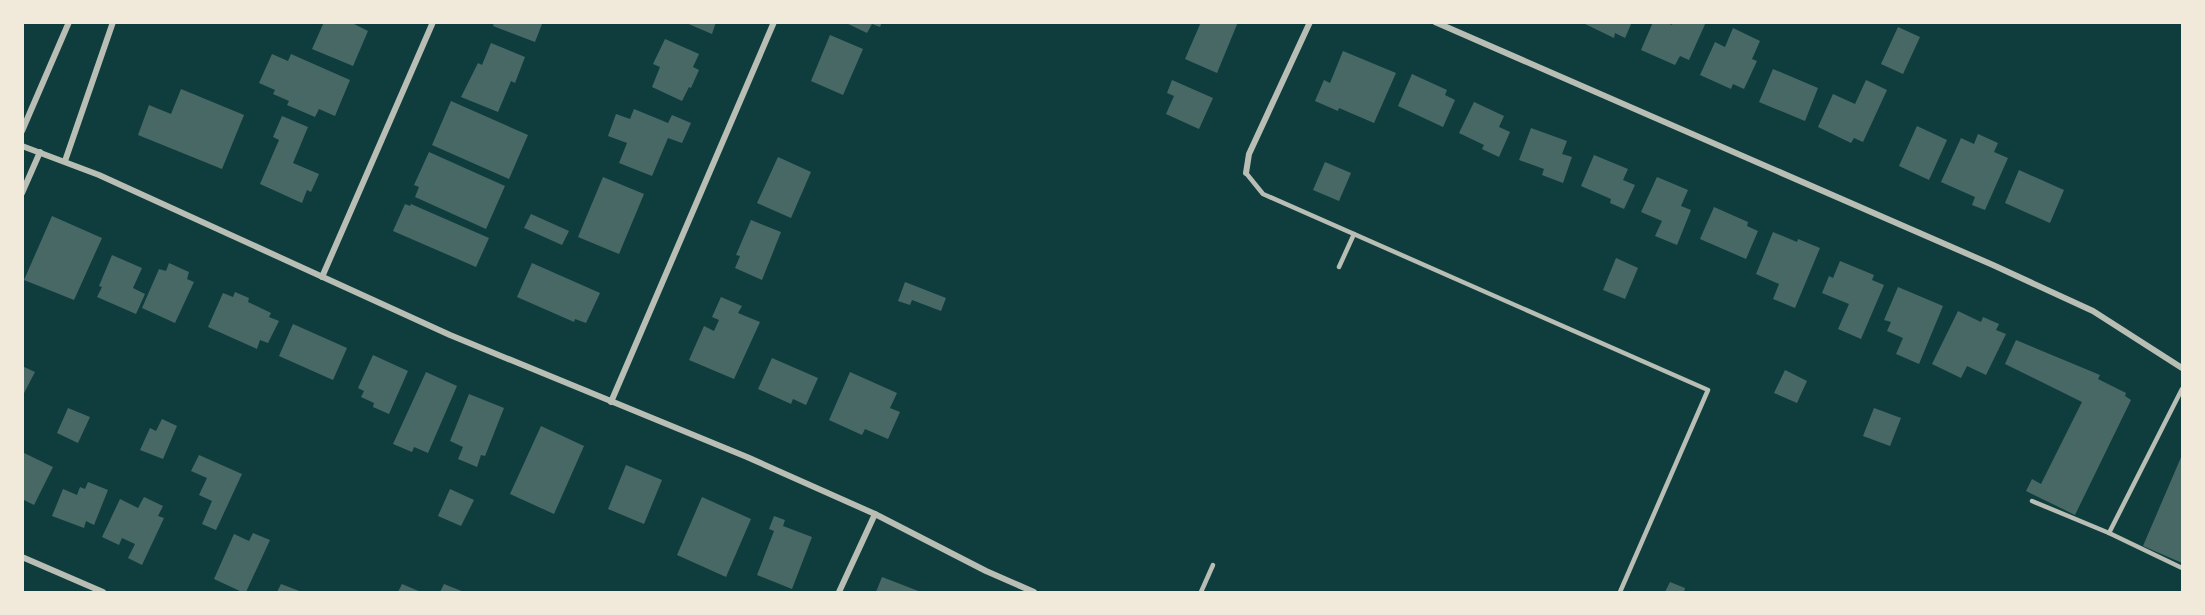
<svg xmlns="http://www.w3.org/2000/svg" width="2205" height="615" viewBox="0 0 2205 615" font-family="Rubik,sans-serif">
<rect width="100%" height="100%" fill="#0f3d3e"/>
<g fill="#486865">
<polygon points="324,22 350,22 368,31 353,66 312,49"/>
<polygon points="494,22 538,22 542,24 535,42 493,26"/>
<polygon points="684,22 716,22 712,34"/>
<polygon points="844,22 882,22 880,27 872,24 867,33"/>
<polygon points="1201,22 1238,22 1217,73 1185,59"/>
<polygon points="1581,22 1632,22 1625,38 1615,33 1614,38"/>
<polygon points="1653,22 1666,22 1672,25 1673,22 1706,22 1689,60 1680,56 1675,65 1641,50"/>
<polygon points="1898,27 1920,37 1903,74 1881,64"/>
<polygon points="1733,28 1760,41 1752,59 1757,61 1744,89 1733,84 1731,89 1700,75 1715,42 1725,47"/>
<polygon points="830,35 863,49 843,95 811,81"/>
<polygon points="665,39 699,54 693,67 699,70 691,88 689,87 682,101 652,87 660,67 653,64"/>
<polygon points="491,43 525,57 515,83 511,81 498,112 461,97 478,63 482,65"/>
<polygon points="1343,51 1396,73 1374,123 1339,108 1338,111 1315,101 1324,80 1330,83"/>
<polygon points="272,54 288,61 291,54 350,80 335,116 319,109 315,117 287,105 289,101 273,94 275,90 259,83"/>
<polygon points="1773,69 1818,88 1805,121 1759,102"/>
<polygon points="1412,74 1447,90 1445,95 1455,100 1443,127 1398,106"/>
<polygon points="1172,80 1213,98 1199,129 1166,114 1174,96 1167,93"/>
<polygon points="1866,80 1887,90 1863,142 1854,138 1851,143 1818,127 1833,94 1855,104"/>
<polygon points="181,89 244,115 222,169 138,135 149,105 171,114"/>
<polygon points="451,101 528,135 509,179 432,145"/>
<polygon points="1474,102 1504,116 1499,127 1510,132 1499,157 1482,149 1484,145 1459,133"/>
<polygon points="634,109 668,123 672,115 691,123 682,143 668,138 652,176 619,163 627,143 608,136 616,114 630,119"/>
<polygon points="282,116 308,127 293,163 319,174 311,192 307,190 302,203 260,184 279,140 273,137"/>
<polygon points="1917,126 1947,140 1929,180 1899,166"/>
<polygon points="1531,128 1567,141 1562,154 1572,157 1563,183 1542,175 1544,169 1519,160"/>
<polygon points="1978,134 1998,143 1994,152 2008,158 1985,210 1972,205 1975,197 1941,182 1961,138 1974,144"/>
<polygon points="429,152 505,186 486,229 415,197 419,187 414,185"/>
<polygon points="1594,155 1628,169 1623,180 1635,185 1624,209 1610,203 1611,199 1581,186"/>
<polygon points="778,157 811,172 791,218 757,203"/>
<polygon points="1325,162 1351,173 1339,201 1313,190"/>
<polygon points="2019,170 2064,190 2050,223 2005,203"/>
<polygon points="603,177 644,194 619,254 578,237"/>
<polygon points="1657,177 1688,190 1681,206 1691,210 1677,245 1655,236 1662,221 1641,212"/>
<polygon points="405,204 410,206 411,204 489,238 476,267 393,231"/>
<polygon points="1714,207 1748,222 1747,226 1758,231 1746,259 1700,239"/>
<polygon points="531,214 569,231 562,245 524,228"/>
<polygon points="52,216 102,238 74,300 24,280"/>
<polygon points="751,220 781,232 762,280 735,268 740,256 736,255"/>
<polygon points="1773,232 1797,242 1798,239 1820,248 1795,308 1773,299 1779,284 1756,274"/>
<polygon points="112,255 142,268 133,288 145,294 136,314 97,297 102,287 99,286"/>
<polygon points="1616,258 1638,268 1625,299 1603,290"/>
<polygon points="1840,261 1874,275 1872,280 1884,285 1861,339 1838,329 1849,304 1822,293 1829,276 1833,278"/>
<polygon points="169,263 189,272 187,279 194,282 175,323 142,308 159,269 166,271"/>
<polygon points="532,263 600,293 586,323 575,319 574,322 517,297"/>
<polygon points="905,282 946,298 941,311 912,300 910,305 898,301"/>
<polygon points="1898,287 1943,306 1919,364 1896,354 1903,338 1887,331 1891,322 1884,320"/>
<polygon points="235,292 249,298 248,302 271,313 269,317 279,321 268,343 260,340 257,349 208,327 223,293 233,297"/>
<polygon points="721,297 742,306 738,313 760,322 734,379 689,360 704,326 714,331 719,320 712,317"/>
<polygon points="1958,311 1981,322 1983,317 1999,324 1996,330 2006,334 1986,375 1967,366 1961,378 1932,364"/>
<polygon points="293,324 347,348 333,380 279,356"/>
<polygon points="2016,340 2100,375 2098,379 2126,393 2125,396 2131,400 2075,515 2026,491 2032,479 2041,484 2082,402 2005,364"/>
<polygon points="373,355 408,371 389,414 373,407 374,403 361,397 364,391 358,388"/>
<polygon points="772,358 818,378 806,405 793,399 791,404 758,389"/>
<polygon points="22,366 35,372 22,397"/>
<polygon points="1785,370 1807,381 1797,403 1774,393"/>
<polygon points="426,372 457,386 428,453 414,447 412,452 393,444"/>
<polygon points="850,372 897,393 890,408 900,412 888,439 865,429 862,435 829,420"/>
<polygon points="469,394 504,408 485,456 481,455 477,467 458,459 463,447 450,441"/>
<polygon points="68,408 90,417 78,443 57,433"/>
<polygon points="1874,408 1901,418 1890,446 1863,436"/>
<polygon points="162,419 177,426 163,459 140,450 150,428 156,431"/>
<polygon points="541,426 584,446 554,514 510,494"/>
<polygon points="22,452 53,467 34,505 22,499"/>
<polygon points="199,455 242,474 216,530 202,524 212,501 199,495 207,478 191,471"/>
<polygon points="2182,455 2182,563 2143,546"/>
<polygon points="626,465 662,480 644,524 608,509"/>
<polygon points="88,482 108,490 94,525 86,521 84,528 52,516 63,489 77,495 80,487 85,489"/>
<polygon points="450,489 474,500 461,526 438,516"/>
<polygon points="144,497 163,506 158,516 164,518 142,565 128,558 135,544 122,538 119,545 102,537 120,499 138,508"/>
<polygon points="702,497 751,519 726,577 677,555"/>
<polygon points="774,516 785,520 783,526 812,537 792,589 757,575 774,531 769,529"/>
<polygon points="253,533 270,540 246,592 242,592 214,579 234,534 249,541"/>
<polygon points="882,577 921,592 876,592"/>
<polygon points="1670,582 1685,588 1684,592 1665,592"/>
<polygon points="281,584 302,592 277,592"/>
<polygon points="402,584 421,592 398,592"/>
<polygon points="444,584 464,592 440,592"/>
</g>
<g fill="none" stroke-linecap="round" stroke-linejoin="round">
<g stroke="#b8beb3" stroke-width="4.5">
<polyline points="1246,173 1263,194 1708,390 1620,592"/>
<polyline points="1339,267 1354,234"/>
<polyline points="2032,501 2109,533 2182,568"/>
<polyline points="2109,533 2182,389"/>
<polyline points="1201,592 1213,565"/>
</g>
<g stroke="#b8beb3" stroke-width="6">
<polyline points="1435,22 1993,265 2093,311 2182,368"/>
<polyline points="22,131 69,22"/>
<polyline points="22,146 99,175 450,335 747,457 875,514 986,571 1034,592"/>
<polyline points="65,161 113,22"/>
<polyline points="1246,173 1249,154 1310,22"/>
<polyline points="22,193 40,152"/>
<polyline points="322,277 433,22"/>
<polyline points="611,402 774,22"/>
<polyline points="22,557 103,592"/>
<polyline points="839,592 875,514"/>
</g>
</g>
<rect width="2205" height="615" fill="none" stroke="#f1e9da" stroke-width="48"/>
</svg>
